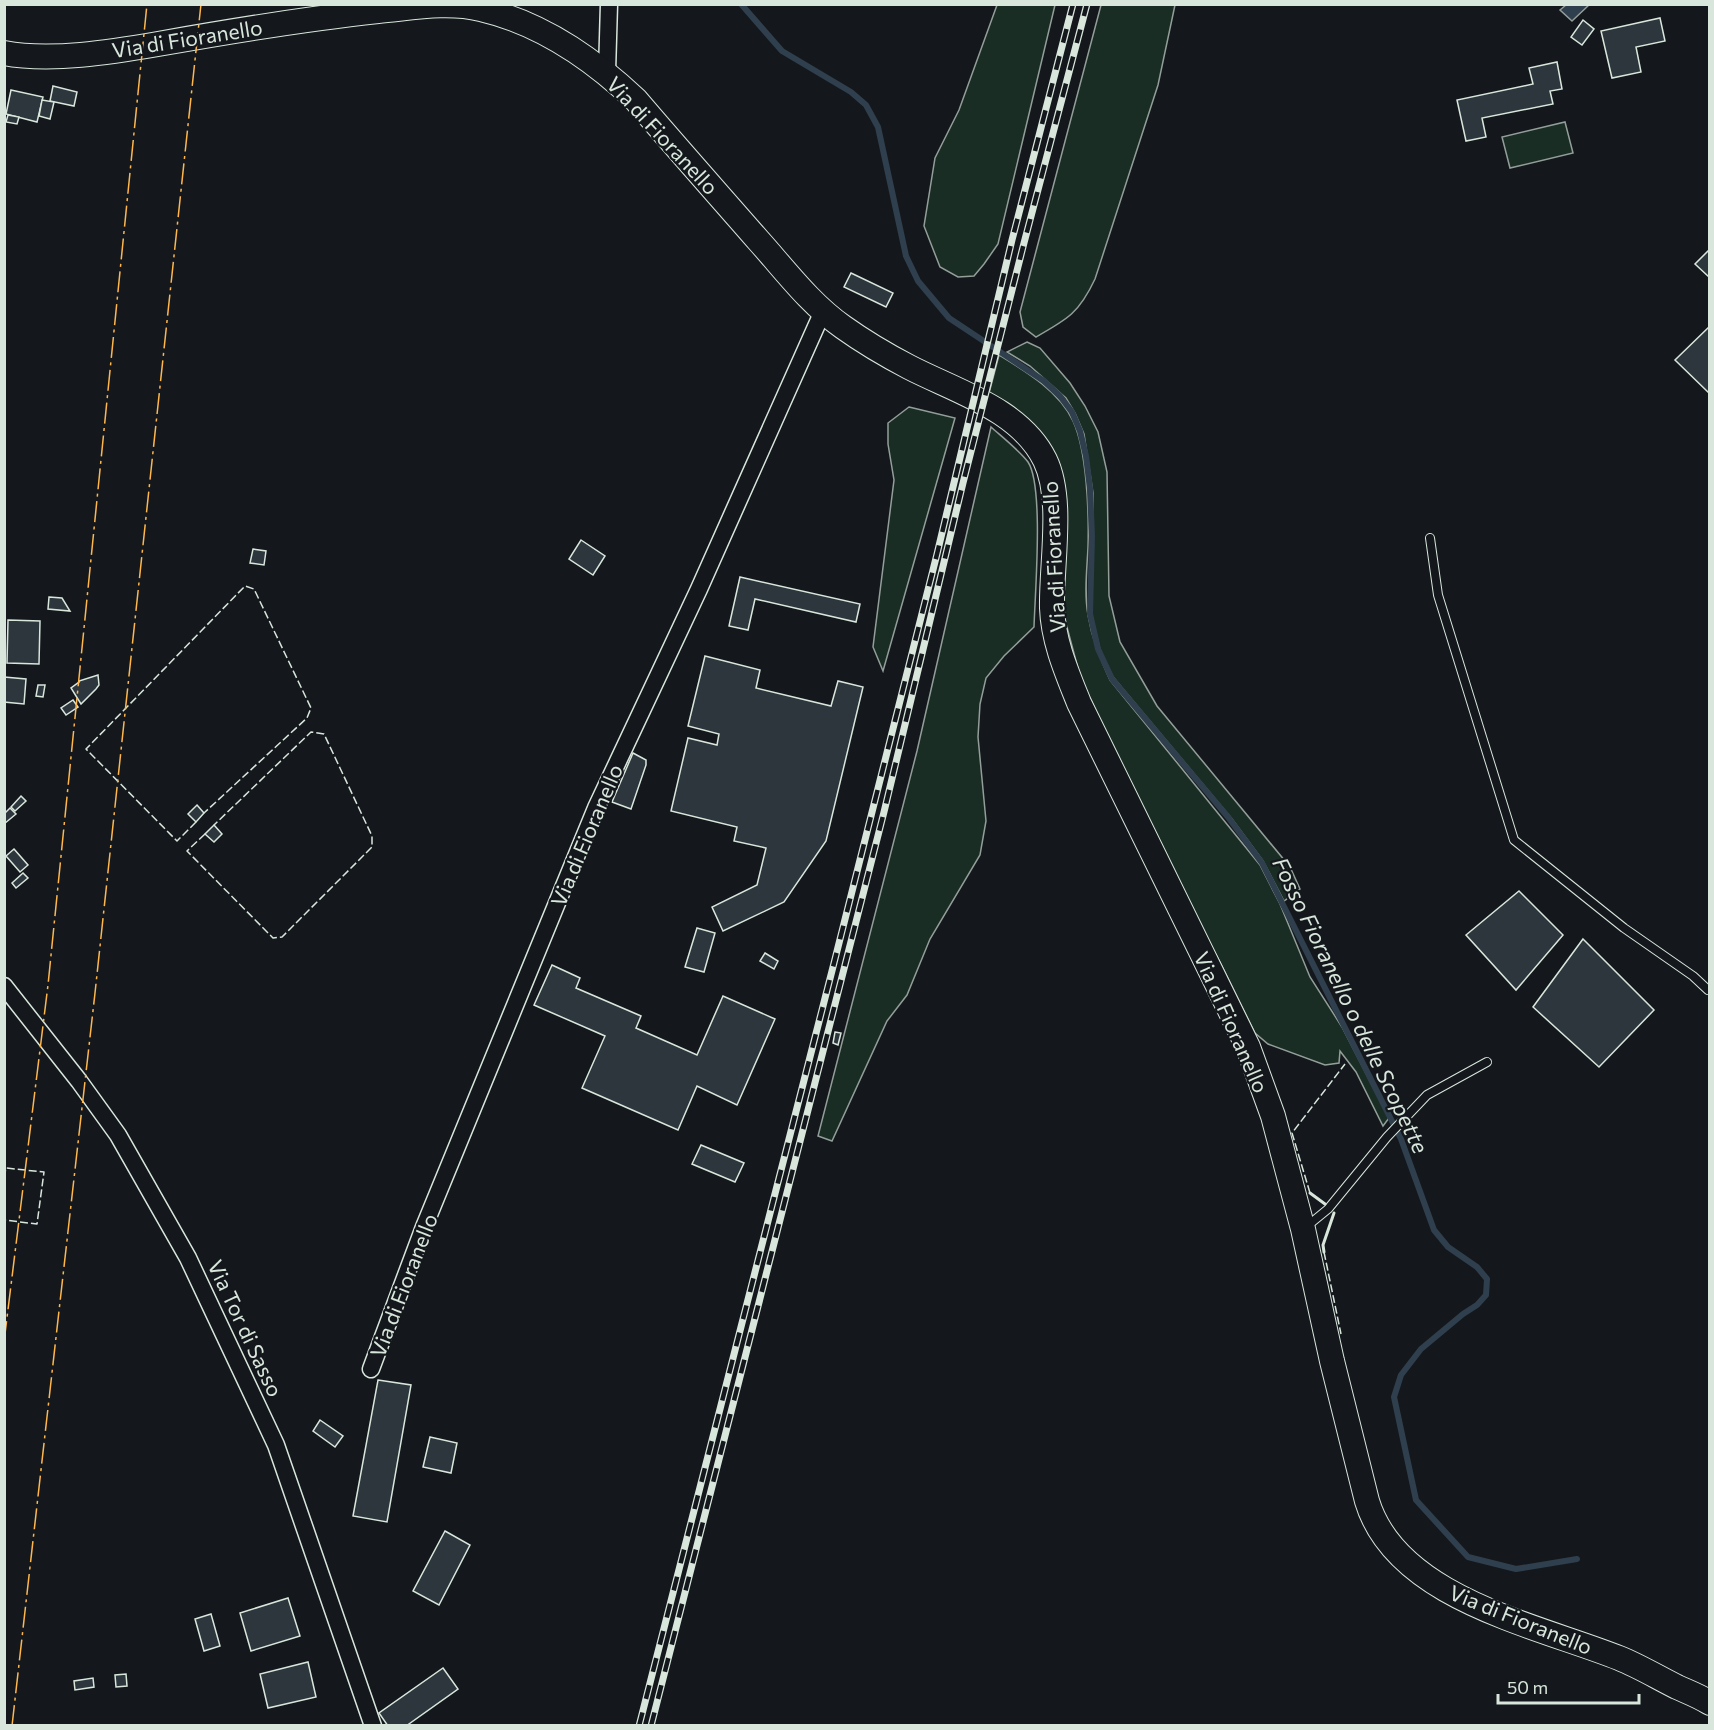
<svg xmlns="http://www.w3.org/2000/svg" width="1714" height="1730" viewBox="0 0 1714 1730" font-family="Commissioner,sans-serif">
<rect width="100%" height="100%" fill="#14181c"/>
<g fill="#1a2d24" stroke="#939e99" stroke-width="1.5">
<polygon points="997,5 1055,5 998,244 984,264 974,276 958,277 940,267 924,226 935,158 959,110"/>
<path d="M1101 5H1175L1158 85 1095 279C1079 313 1068 319 1036 337L1023 327 1020 312Z"/>
<polygon points="1565,122 1573,153 1510,168 1502,137"/>
<polygon points="1027,342 1040,348 1070,383 1085,406 1098,432 1107,472 1109,596 1120,642 1157,706 1290,867 1300,889 1284,901 1263,861 1232,819 1113,677 1100,650 1092,616 1093,493 1084,434 1075,413 1066,398 1030,366 1007,352"/>
<path d="M999 355C1025 371 1059 391 1073 421 1087 451 1089 513 1088 547 1087 569 1084 593 1088 615 1092 639 1100 658 1110 680L1260 865 1280 904 1310 977 1342 1027 1389 1118 1383 1126 1356 1072 1340 1051 1339 1063 1325 1065 1268 1044 1255 1033 1220 962 1161 853 1080 676 1064 616 1062 492 988 397Z"/>
<polygon points="909,407 955,418 883,671 873,647 894,480 888,444 888,423"/>
<path d="M991 427C1001 436 1021 452 1028 462 1044 486 1035 593 1034 627L1004 656 986 678 980 704 978 737 986 821 980 855 930 939 907 995 887 1021 832 1141 818 1136 917 751Z"/>
</g>
<polygon fill="#2f3f4d" stroke="#939e99" stroke-width="1.5" points="1566,5 1566,4 1589,5 1572,21 1560,10"/>
<g fill="none" stroke-linecap="round" stroke-linejoin="round">
<polyline stroke="#2f3f4d" stroke-width="6" points="741,4 782,51 851,92 866,105 878,127 906,256 918,281 949,318 1044,381 1060,396 1072,412 1080,431 1086,456 1090,488 1092,536 1090,614 1098,649 1112,679 1228,817 1262,863 1401,1139 1434,1230 1448,1247 1477,1267 1487,1279 1486,1295 1477,1305 1463,1314 1421,1349 1401,1375 1394,1397 1416,1500 1468,1557 1516,1569 1577,1559"/>
</g>
<g fill="#2c363c" stroke="#d8e6dc" stroke-width="1.5">
<polygon points="1660,18 1665,41 1636,47 1641,72 1612,78 1601,31"/>
<polygon points="1583,20 1594,29 1582,45 1571,37"/>
<polygon points="1557,62 1562,89 1550,91 1553,104 1482,118 1486,137 1466,141 1457,100 1533,84 1529,68"/>
<polygon points="53,86 77,92 74,106 50,101"/>
<polygon points="11,90 43,97 37,122 6,114"/>
<polygon points="42,100 54,102 50,119 39,116"/>
<polygon points="8,115 19,117 17,124 6,122"/>
<polygon points="1709,250 1710,276 1709,277 1695,264"/>
<polygon points="851,273 893,293 886,307 844,287"/>
<polygon points="1710,326 1710,394 1675,360"/>
<polygon points="581,540 605,556 593,575 569,559"/>
<polygon points="253,549 266,551 264,565 250,563"/>
<polygon points="740,577 860,604 856,622 755,599 748,630 729,626"/>
<polygon points="49,597 62,598 70,611 48,609"/>
<polygon points="8,620 40,621 39,664 7,663"/>
<polygon points="705,656 760,670 756,688 831,706 838,681 863,687 826,841 784,902 723,931 712,907 757,885 766,848 734,841 737,827 671,811 688,738 717,745 719,734 688,726"/>
<polygon points="98,675 99,685 96,689 81,704 71,688 79,682 79,681"/>
<polygon points="4,677 26,679 24,704 4,702"/>
<polygon points="38,685 45,685 43,697 36,696"/>
<polygon points="73,700 78,707 66,715 61,708"/>
<polygon points="633,753 646,760 646,765 631,809 612,802"/>
<polygon points="21,796 26,801 15,811 11,807"/>
<polygon points="197,805 204,813 196,822 188,814"/>
<polygon points="10,808 16,814 4,824 4,814"/>
<polygon points="214,825 222,834 214,842 205,834"/>
<polygon points="14,849 28,865 20,872 6,856"/>
<polygon points="23,873 28,878 16,888 12,883"/>
<polygon points="1519,891 1563,935 1516,990 1466,935"/>
<polygon points="697,928 715,933 704,972 685,967"/>
<polygon points="1583,939 1654,1010 1599,1067 1533,1007"/>
<polygon points="765,953 778,961 774,969 760,961"/>
<polygon points="552,965 580,978 576,988 641,1016 636,1028 697,1055 723,996 775,1019 737,1105 697,1086 678,1130 582,1088 605,1036 534,1005"/>
<polygon points="835,1032 841,1033 838,1045 833,1043"/>
<polygon points="701,1145 744,1163 735,1182 692,1164"/>
<polygon points="378,1380 411,1385 387,1522 353,1516"/>
<polygon points="320,1420 343,1436 335,1447 313,1431"/>
<polygon points="430,1437 457,1443 451,1473 423,1467"/>
<polygon points="445,1531 470,1545 439,1605 413,1591"/>
<polygon points="288,1598 300,1636 251,1651 240,1613"/>
<polygon points="211,1614 220,1646 204,1651 195,1619"/>
<polygon points="308,1662 316,1697 268,1708 260,1674"/>
<polygon points="443,1668 458,1689 406,1726 388,1726 379,1713"/>
<polygon points="126,1674 127,1686 116,1687 115,1675"/>
<polygon points="93,1678 94,1687 75,1690 74,1681"/>
</g>
<g fill="none" stroke-linecap="round" stroke-linejoin="round">
<defs>
<g id="lane">
<polyline points="1430,538 1438,595 1514,840 1624,928 1693,976 1708,990"/>
<polyline points="1306,1227 1328,1209 1387,1137 1427,1095 1487,1062"/>
</g>
<g id="street">
<polyline points="607,72 609,4"/>
<polyline points="4,986 79,1081 118,1135 188,1258 276,1445 373,1726"/>
<polyline points="371,1369 424,1227 596,808 699,589 823,311"/>
</g>
<path id="secondary" d="M4 53C50 62 112 52 158 44 231 31 304 19 378 11 412 8 447 1 481 9 541 23 592 58 636 100 676 147 717 193 758 240 785 270 810 304 843 327 864 342 886 355 909 367 955 391 1020 409 1045 460 1064 499 1051 564 1052 608 1053 641 1067 673 1079 703L1248 1047 1273 1116 1303 1229 1332 1361 1367 1501C1396 1598 1536 1625 1619 1658 1639 1666 1657 1677 1677 1687 1688 1692 1699 1696 1710 1703"/>
</defs>
<use href="#lane" stroke="#d8e6dc" stroke-width="10"/>
<use href="#street" stroke="#d8e6dc" stroke-width="19"/>
<use href="#secondary" stroke="#d8e6dc" stroke-width="26"/>
<use href="#lane" stroke="#14181c" stroke-width="8"/>
<use href="#street" stroke="#14181c" stroke-width="16"/>
<use href="#secondary" stroke="#14181c" stroke-width="24"/>
<defs>
<g id="rail">
<polyline points="639,1726 834,963 937,554 1012,240 1073,4"/>
<polyline points="651,1726 884,812 963,483 1024,243 1087,4"/>
</g>
</defs>
<use href="#rail" stroke="#d8e6dc" stroke-width="7"/>
<use href="#rail" stroke="#14181c" stroke-width="4.5" stroke-dasharray="14" stroke-linecap="butt"/>
<g stroke="#d8e6dc" stroke-width="1.5" stroke-dasharray="8 3" stroke-linecap="butt">
<polyline points="196,822 177,841 86,749 245,586 254,589 311,708 307,718 204,813"/>
<polyline points="205,834 187,851 273,938 282,937 372,847 372,836 324,734 311,732 214,825"/>
<polyline points="4,1178 6,1168 44,1172 37,1224 4,1220"/>
<polyline points="1310,1193 1292,1133 1345,1064"/>
<polyline points="1324,1252 1341,1334"/>
</g>
<g stroke="#d8e6dc" stroke-width="3">
<polyline points="1310,1193 1325,1204"/>
<polyline points="1324,1252 1323,1245 1334,1213"/>
</g>
<g stroke="#ffb74d" stroke-width="1.5" stroke-dasharray="21 4.5 3 4.5" stroke-linecap="butt">
<polyline points="4,1342 48,985 147,4"/>
<polyline points="12,1726 95,993 201,4"/>
</g>
</g>
<g text-anchor="middle" dominant-baseline="central" stroke-width="4.5" stroke-linejoin="round" paint-order="stroke">
<g font-size="21" fill="#d8e6dc" stroke="#14181c">
<text transform="translate(187 38) rotate(-9)">Via di Fioranello</text>
<text transform="translate(663 135) rotate(47)">Via di Fioranello</text>
<text transform="translate(1053 557) rotate(-93)">Via di Fioranello</text>
<text transform="translate(586 835) rotate(-67)">Via di Fioranello</text>
<text transform="translate(1232 1022) rotate(66)">Via di Fioranello</text>
<text transform="translate(403 1285) rotate(-69)">Via di Fioranello</text>
<text transform="translate(246 1328) rotate(65)">Via Tor di Sasso</text>
<text transform="translate(1521 1619) rotate(22)">Via di Fioranello</text>
</g>
<g font-size="22" font-style="italic" fill="#d8e6dc" stroke="#14181c">
<text transform="translate(1351 1005) rotate(64)">Fosso Fioranello o delle Scopette</text>
</g>
</g>
<rect width="1714" height="1730" fill="none" stroke="#d8e6dc" stroke-width="12"/>
<path d="M1498 1694v9h141v-9" fill="none" stroke="#d8e6dc" stroke-width="3"/>
<text x="1507" y="1694" font-size="18" fill="#d8e6dc" stroke="#14181c" stroke-width="4.5" paint-order="stroke">50 m</text>
</svg>
